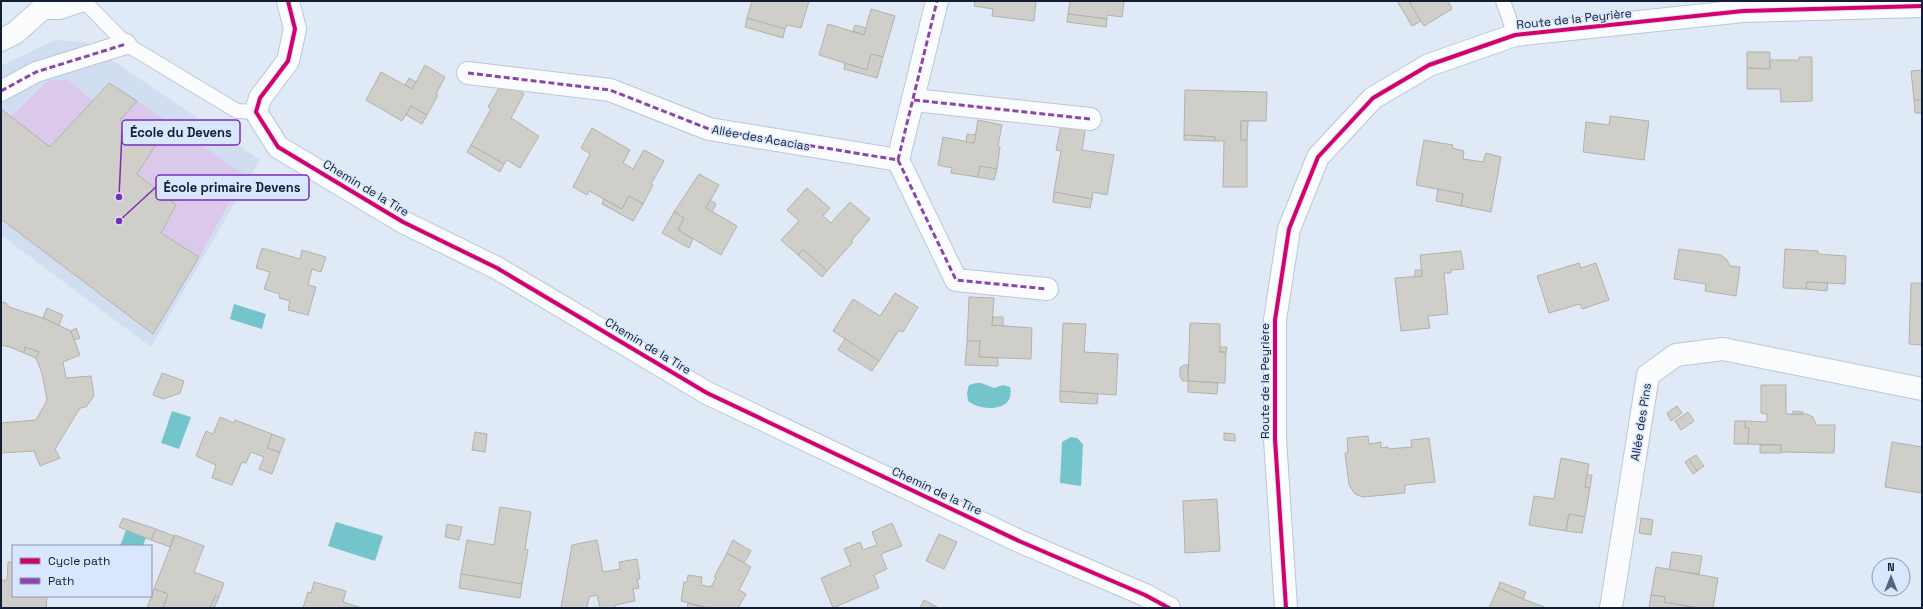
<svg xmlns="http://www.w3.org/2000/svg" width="1923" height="609" viewBox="0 0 1923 609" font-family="'Space Grotesk',sans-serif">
<rect width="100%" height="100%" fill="#e0e9f6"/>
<polygon fill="#d1def2" points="55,40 85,42 260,160 151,347 1,235 1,66"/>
<g fill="#dac9ea">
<polygon points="49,80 68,80 93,101 50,147 10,117"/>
<polygon points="137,101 245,175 199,257 161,233 176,205 137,174 155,146 120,120"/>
</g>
<g fill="#74c5cb">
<polygon points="234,304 266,314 262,329 230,319"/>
<path d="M976 383H981L994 388 1003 385 1010 387C1016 412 982 412 968 401L967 393 969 385Z"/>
<polygon points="172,411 191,417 179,449 161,443"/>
<polygon points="1071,437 1077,438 1083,444 1081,486 1060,483 1062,442"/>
<polygon points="336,522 383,536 375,561 328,546"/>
<polygon points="126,530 146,537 143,546 120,546"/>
</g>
<g fill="#d0cec8" stroke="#b4b1ac">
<polygon points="752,1 809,1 801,28 787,25 785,29 747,18"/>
<polygon points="975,1 1036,1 1034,21 992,16 993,9 974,6"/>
<polygon points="1070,1 1124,1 1122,17 1107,15 1107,19 1068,14"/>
<polygon points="1397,1 1409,1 1421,21 1412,26"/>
<polygon points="1409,1 1448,1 1452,9 1424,26"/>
<polygon points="871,9 895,16 883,57 871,54 867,70 819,55 828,24 864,35"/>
<polygon points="1068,14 1107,19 1106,27 1067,22"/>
<polygon points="747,18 785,29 783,38 745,27"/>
<polygon points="855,25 866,28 864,35 853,31"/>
<polygon points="1747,52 1770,52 1770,69 1747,68"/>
<polygon points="871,54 883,57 877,78 844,69 845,63 867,70"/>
<polygon points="1799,57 1812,57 1812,101 1781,102 1780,89 1747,89 1747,68 1770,69 1770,60 1799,60"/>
<polygon points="425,65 445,77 436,94 438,95 427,115 411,106 402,121 366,100 381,72 412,89"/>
<polygon points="1922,70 1922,100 1914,100 1911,71"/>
<polygon points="409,78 416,82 412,89 405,85"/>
<polygon points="503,81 524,94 511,118 539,136 520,168 507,160 504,164 471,145 491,109 488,107"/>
<polygon points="109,83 137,101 120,120 155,146 137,174 176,205 161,233 199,257 153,334 1,219 1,109 50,147"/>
<polygon points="1185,90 1267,92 1266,121 1241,121 1241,140 1247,140 1247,187 1223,187 1224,141 1215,141 1215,137 1184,135"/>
<polygon points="1914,100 1922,100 1922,113 1915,113"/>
<polygon points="411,106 427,115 422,124 406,115"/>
<polygon points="1610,116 1649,121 1644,160 1583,152 1586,122 1609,125"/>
<polygon points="978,120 1002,125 998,146 1000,147 997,169 980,166 978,177 951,173 952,168 938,165 943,137 974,143"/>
<polygon points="1062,120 1086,125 1082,150 1114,155 1107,195 1093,192 1092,199 1054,192 1061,151 1056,150"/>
<polygon points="1241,121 1248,121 1247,140 1241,140"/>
<polygon points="592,128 630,150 623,163 633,169 644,150 664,161 651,184 653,185 643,204 629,196 622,209 589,191 587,195 573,187 590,154 581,148"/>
<polygon points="967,134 976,135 974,143 966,142"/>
<polygon points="1184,135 1215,137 1215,141 1184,140"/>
<polygon points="1424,140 1453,145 1452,148 1464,151 1463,159 1483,162 1486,153 1501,157 1491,212 1461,206 1463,194 1416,185"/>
<polygon points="471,145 504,164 500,172 467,152"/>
<polygon points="980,166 997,169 994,180 978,177"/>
<polygon points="699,174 719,185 706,208 737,226 721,255 678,230 684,218 674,212"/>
<polygon points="807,188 830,208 823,216 831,223 850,202 870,219 851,241 853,242 827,271 803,249 798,255 781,240 799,221 787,210"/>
<polygon points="1438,189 1463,194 1461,206 1436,201"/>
<polygon points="1054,192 1092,199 1090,208 1053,202"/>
<polygon points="629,196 643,204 633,221 602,204 604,199 622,209"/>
<polygon points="710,200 716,204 712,212 706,208"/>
<polygon points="674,212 684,218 678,230 693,239 689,248 662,233"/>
<polygon points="262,248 300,259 302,250 326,257 321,272 312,269 308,285 316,287 308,315 288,310 290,301 279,298 280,294 264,289 270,272 256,268"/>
<polygon points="803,249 827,271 822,277 798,255"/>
<polygon points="1679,249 1721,255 1727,260 1730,266 1740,267 1736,296 1705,291 1706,284 1674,279"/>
<polygon points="1785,249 1818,251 1818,254 1846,256 1845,284 1807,282 1806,289 1783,288"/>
<polygon points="1461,251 1464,269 1451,270 1451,273 1444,273 1448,314 1428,316 1430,328 1401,331 1395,278 1422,276 1420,255"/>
<polygon points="1579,263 1581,268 1596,263 1609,300 1582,309 1580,304 1549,313 1537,276"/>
<polygon points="1415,270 1422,270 1422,276 1415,277"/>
<polygon points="1807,282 1828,283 1827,291 1806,289"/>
<polygon points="1911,283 1922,283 1922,345 1909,344"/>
<polygon points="895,293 918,307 903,332 899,330 879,361 833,331 853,299 880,316"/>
<polygon points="969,297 994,298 992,325 1032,328 1031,359 979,357 980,341 967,341"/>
<polygon points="1,302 6,303 9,307 43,318 71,331 80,355 63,362 66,378 91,376 94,396 86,407 80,408 55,449 60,458 40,466 34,451 1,453 1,423 36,420 47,400 42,373 36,358 39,352 25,347 24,353 10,347 1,345"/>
<polygon points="47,308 63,315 59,325 43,318"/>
<polygon points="993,317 1003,317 1003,326 992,325"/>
<polygon points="1063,323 1086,324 1084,352 1118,354 1116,395 1060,391"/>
<polygon points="1190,323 1220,324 1220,352 1226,352 1225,383 1188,381"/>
<polygon points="76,328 80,338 74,340 71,331"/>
<polygon points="845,339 879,361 872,371 838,350"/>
<polygon points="967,341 980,341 979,357 998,358 998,366 965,365"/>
<polygon points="25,347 39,352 36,358 24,353"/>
<polygon points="1220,347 1227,347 1226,352 1220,352"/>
<polygon points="1184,365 1188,365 1188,381 1183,381 1180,377 1180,368"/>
<polygon points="162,373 184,381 180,393 163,399 153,395"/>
<polygon points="1188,381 1218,383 1217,394 1188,392"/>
<polygon points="1761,385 1786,385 1786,414 1807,414 1813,417 1816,425 1835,425 1834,453 1781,452 1781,445 1748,444 1749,428 1745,428 1745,421 1767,422 1767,414 1761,413"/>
<polygon points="1060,391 1098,394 1097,404 1060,402"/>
<polygon points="1677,406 1682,413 1671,421 1667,413"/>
<polygon points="1793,411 1803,412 1803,414 1793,414"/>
<polygon points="1688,412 1694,421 1681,430 1675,421"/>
<polygon points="220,417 234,423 235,420 272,434 267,448 280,452 272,474 259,469 264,457 251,452 246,463 242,462 232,485 212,478 216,465 196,456 206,431 213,434"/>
<polygon points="1735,421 1745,421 1745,428 1749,428 1748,444 1734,444"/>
<polygon points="475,432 487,434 485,452 472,450"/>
<polygon points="1224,433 1235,434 1235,441 1224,440"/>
<polygon points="272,434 285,439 280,452 267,448"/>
<polygon points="1368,436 1369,444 1381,442 1381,448 1388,447 1388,449 1412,447 1411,440 1429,438 1435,482 1405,485 1405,493 1363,497 1355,494 1349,485 1345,453 1348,453 1347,438"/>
<polygon points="1892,442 1922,447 1922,493 1885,487"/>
<rect x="1760" y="445" width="21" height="8"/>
<polygon points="1696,455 1704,466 1697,471 1689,459"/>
<polygon points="1561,458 1589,464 1585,487 1590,488 1585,517 1569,514 1566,531 1529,525 1534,496 1554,499"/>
<polygon points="1689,459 1697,471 1693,474 1685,462"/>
<polygon points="1587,475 1592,475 1590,488 1585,487"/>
<polygon points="1217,499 1220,551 1185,553 1183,501"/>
<polygon points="500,507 531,512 525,549 528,550 522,584 461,574 467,540 494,545"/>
<polygon points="1569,514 1585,517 1582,533 1566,531"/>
<polygon points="123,518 156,529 151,540 119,527"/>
<polygon points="1641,518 1653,520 1651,535 1639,533"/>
<polygon points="892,523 902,546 881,554 887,569 874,575 879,588 833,608 821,578 851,565 844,549 860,542 863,550 877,545 872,532"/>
<polygon points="447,524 462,527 459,540 445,537"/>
<polygon points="156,529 174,536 170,547 151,540"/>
<polygon points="939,534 957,542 944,569 926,561"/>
<polygon points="175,535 204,546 194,572 224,583 219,597 215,596 210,608 163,608 168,594 154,589"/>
<polygon points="597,540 603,572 620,569 619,562 637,559 640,579 637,579 639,588 633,589 635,601 615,605 615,608 600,608 597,595 589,597 587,608 561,608 572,545"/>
<polygon points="733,540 751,551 744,563 727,553"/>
<polygon points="1672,552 1702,556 1699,574 1669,570"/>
<polygon points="727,553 751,567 739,590 746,594 738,608 709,608 681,601 684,582 687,582 688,575 702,577 701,585 711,587 716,578 714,577"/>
<polygon points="8,562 13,562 13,596 47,596 46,608 1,608 1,580 7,580"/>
<polygon points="1656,567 1718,578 1713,608 1698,608 1664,602 1665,597 1651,595"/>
<polygon points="461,574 522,584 520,598 459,588"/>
<polygon points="314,582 346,591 343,602 362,608 303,608 308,592 311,593"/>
<polygon points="1500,582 1526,592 1523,599 1498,588"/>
<polygon points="1498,588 1523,599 1547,608 1489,608"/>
<polygon points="154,589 168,594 163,608 147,608"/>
<polygon points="1651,595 1665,597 1664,602 1698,608 1649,608"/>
<polygon points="215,596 219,597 214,608 210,608"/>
<polygon points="924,600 939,608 920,608"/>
<polygon points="688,603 702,607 702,608 687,608"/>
</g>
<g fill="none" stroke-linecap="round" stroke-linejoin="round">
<defs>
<g id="service">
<polyline points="84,1 126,44 237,111 256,112"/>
<polyline points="1503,1 1515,35"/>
</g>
<polyline id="pedestrian" points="1,91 36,72 126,44"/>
<g id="minor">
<polyline points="288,1 295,29 288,61 260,98 256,112 278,147 403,222 497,268 707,393 1019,541 1145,595 1169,608"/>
<polyline points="1,40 15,33 43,8 59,8 80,1"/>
<polyline points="468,73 610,90 709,129 898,160 937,1"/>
<polyline points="914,100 1090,119"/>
<polyline points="898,160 956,280 1047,289"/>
<polyline points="1286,608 1275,439 1275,320 1289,229 1318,157 1373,98 1429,65 1515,35 1743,11 1922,6"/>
<polyline points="1611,608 1648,375 1676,355 1723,349 1922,389"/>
</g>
</defs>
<use href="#service" stroke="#bbc6d8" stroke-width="16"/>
<use href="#pedestrian" stroke="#bbc6d8" stroke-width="22"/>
<use href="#minor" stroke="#bbc6d8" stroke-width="24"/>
<use href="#service" stroke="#fafcfe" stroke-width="14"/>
<use href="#pedestrian" stroke="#fafcfe" stroke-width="20"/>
<use href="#minor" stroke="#fafcfe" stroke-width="22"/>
<g stroke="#8e44ad" stroke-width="3" stroke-dasharray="6 3" stroke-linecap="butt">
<polyline points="468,73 610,90 709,129 898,160 937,1"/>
<polyline points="1,91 36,72 126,44"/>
<polyline points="914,100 1090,119"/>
<polyline points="898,160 956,280 1047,289"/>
</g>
<defs>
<g id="cycleway">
<polyline points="288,1 295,29 288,61 260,98 256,112 278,147 403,222 497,268 707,393 1019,541 1145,595 1169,608"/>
<polyline points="1286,608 1275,439 1275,320 1289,229 1318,157 1373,98 1429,65 1515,35 1743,11 1922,6"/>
</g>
</defs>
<use href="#cycleway" stroke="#d8e7fe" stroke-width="6"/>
<use href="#cycleway" stroke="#d6006c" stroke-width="4"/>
</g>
<g text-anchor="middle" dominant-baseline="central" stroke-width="3" stroke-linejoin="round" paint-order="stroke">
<g font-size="12" fill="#111e33" stroke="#d8e7fe">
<text transform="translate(1574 19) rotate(-6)">Route de la Peyrière</text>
<text transform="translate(761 138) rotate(10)">Allée des Acacias</text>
<text transform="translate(366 188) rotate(31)">Chemin de la Tire</text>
<text transform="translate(648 346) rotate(31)">Chemin de la Tire</text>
<text transform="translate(1265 381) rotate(-90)">Route de la Peyrière</text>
<text transform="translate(1641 422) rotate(-81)">Allée des Pins</text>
<text transform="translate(937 491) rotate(25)">Chemin de la Tire</text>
</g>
</g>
<path fill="none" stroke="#7b2cbf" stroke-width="1.5" d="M119 197L122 132M119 221L156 187"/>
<g fill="#7b2cbf" stroke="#d8e7fe" stroke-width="1.5">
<circle cx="119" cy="197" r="4"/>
<circle cx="119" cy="221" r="4"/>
</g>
<g fill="#d8e7fe" stroke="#7b2cbf" stroke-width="1.5">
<rect x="122" y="120" width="118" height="25" rx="4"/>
<rect x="156" y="175" width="153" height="25" rx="4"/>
</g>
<g font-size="13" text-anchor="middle" font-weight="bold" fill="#111e33">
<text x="181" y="137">École du Devens</text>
<text x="232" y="192">École primaire Devens</text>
</g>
<rect width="1923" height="609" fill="none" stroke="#111e33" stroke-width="4"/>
<rect x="12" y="545" width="140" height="52" fill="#d8e7fe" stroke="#8897ad"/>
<rect x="20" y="558" width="20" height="6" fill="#d6006c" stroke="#8897ad"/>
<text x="48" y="565" font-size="12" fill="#111e33">Cycle path</text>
<rect x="20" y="578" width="20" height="6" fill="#8e44ad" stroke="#8897ad"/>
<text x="48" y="585" font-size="12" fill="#111e33">Path</text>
<g transform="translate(1891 577)"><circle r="19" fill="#d8e7fe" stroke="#8897ad"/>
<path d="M0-3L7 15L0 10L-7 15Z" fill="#596577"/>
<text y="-6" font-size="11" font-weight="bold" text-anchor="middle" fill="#111e33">N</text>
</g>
</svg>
